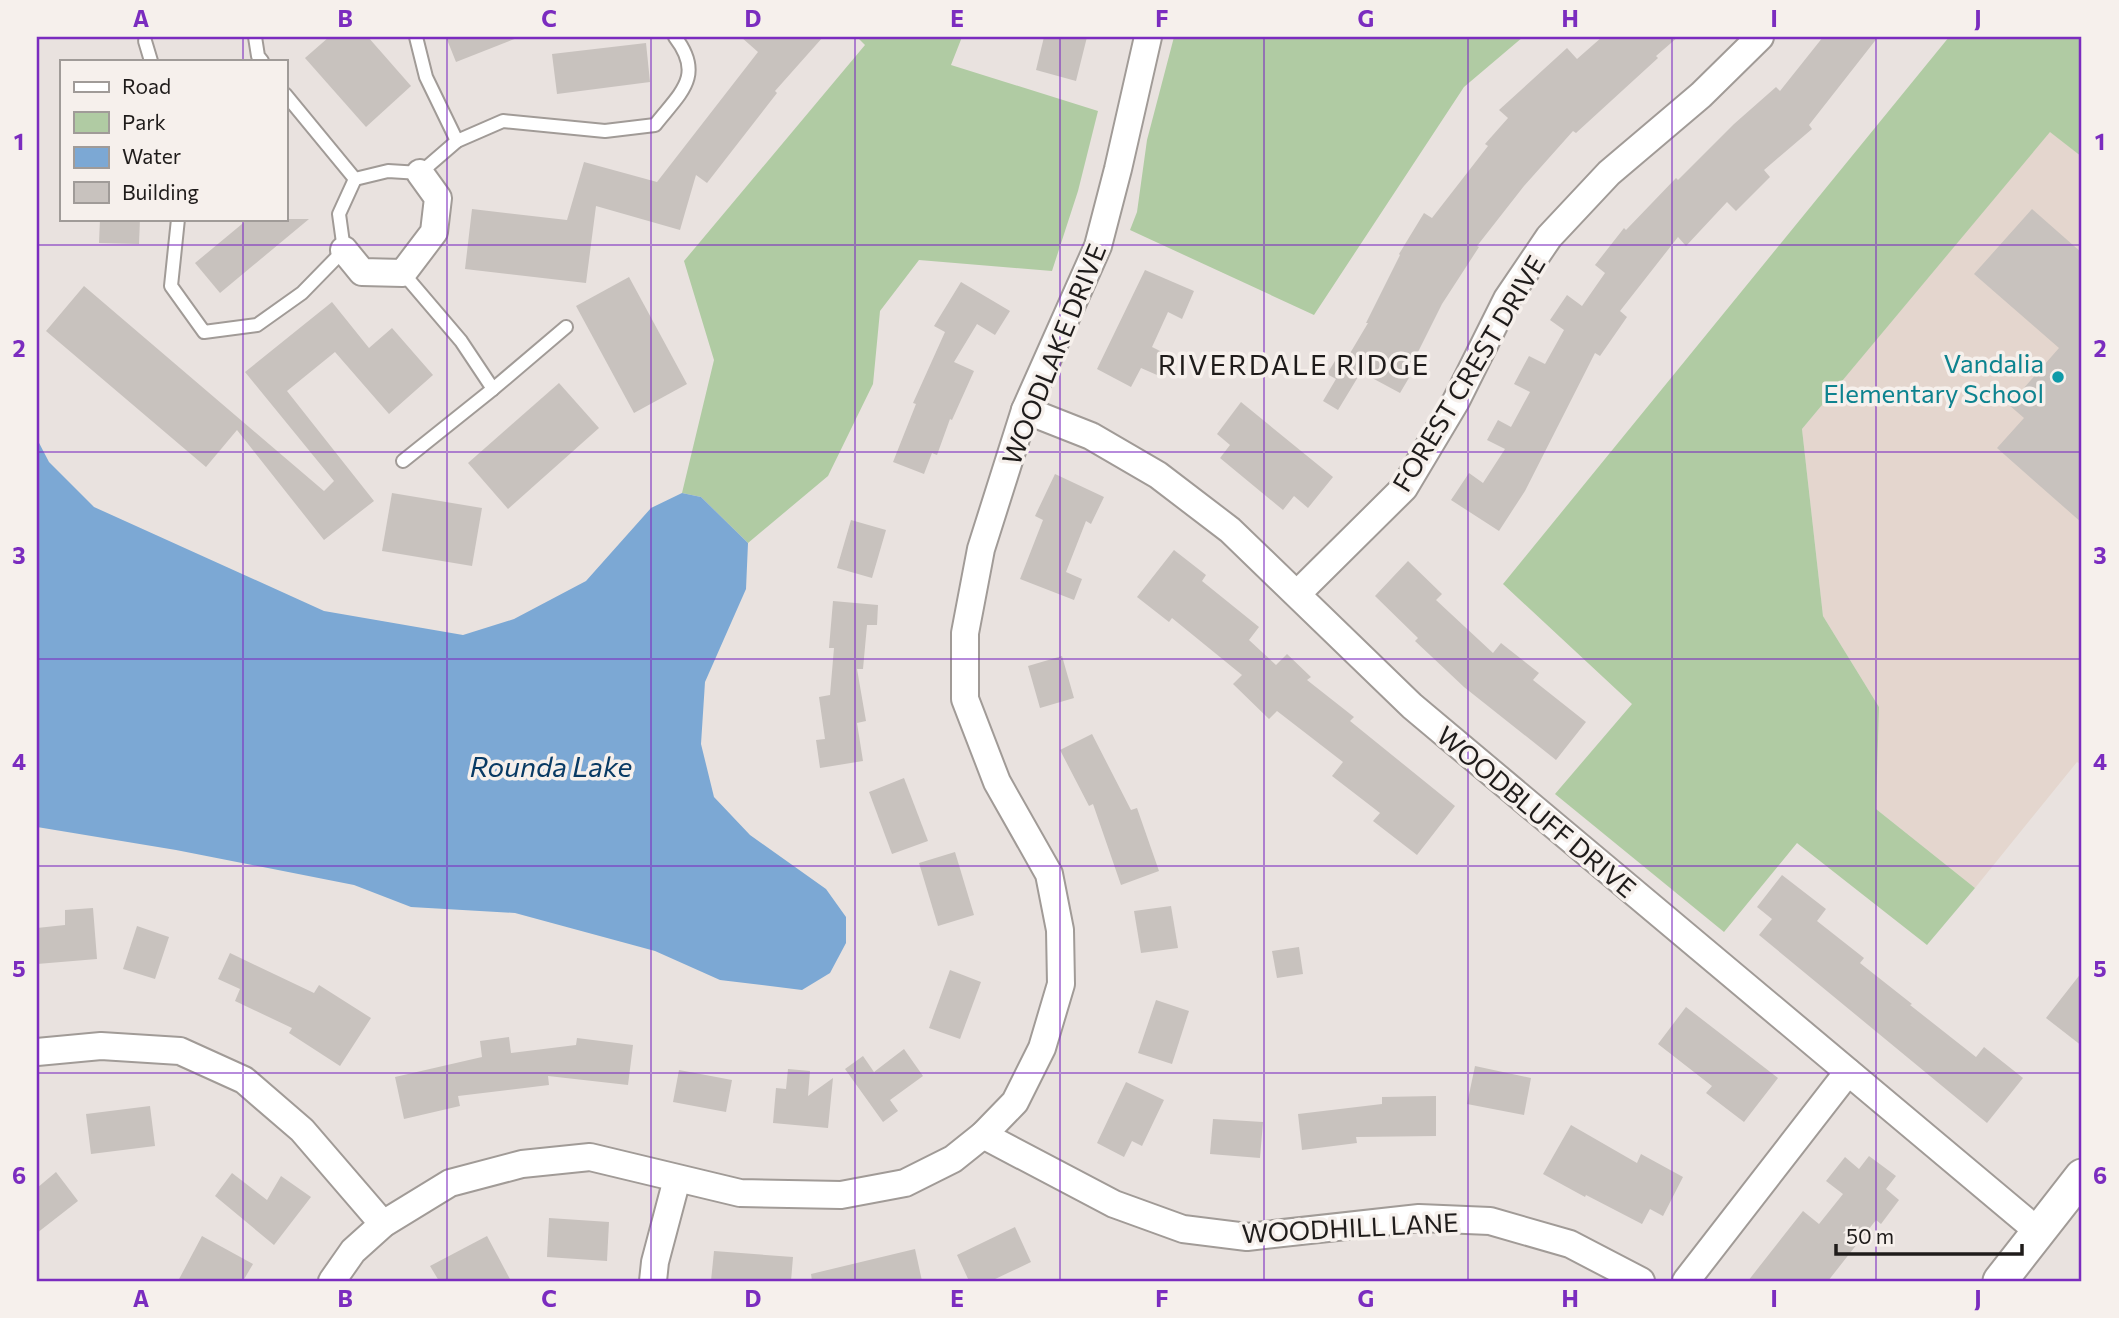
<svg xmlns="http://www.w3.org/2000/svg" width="2119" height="1318" viewBox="0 0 2119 1318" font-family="Commissioner,sans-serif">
<rect width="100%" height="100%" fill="#e9e2df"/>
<polygon fill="#e4d6ce" points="2050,131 2082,157 2082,765 2077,762 1975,888 1876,809 1879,707 1823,616 1802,429"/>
<g fill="#b0cba3">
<polygon points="857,37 962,37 951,65 1098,111 1078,191 1052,271 919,260 880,311 873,384 828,476 748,543 701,497 682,493 714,360 684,261 865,45"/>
<polygon points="1174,37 1523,37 1464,87 1314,315 1130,230 1137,212 1147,140"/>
<polygon points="1949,37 2082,37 2082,157 2050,132 1802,429 1823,616 1879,707 1876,809 1975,888 1927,945 1797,843 1724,932 1555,794 1632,704 1503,584"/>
</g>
<polygon fill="#7ca8d4" points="37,439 49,462 94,507 324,611 463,635 514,619 586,581 651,508 682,493 701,497 748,543 746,589 705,682 701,744 714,797 750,835 826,889 846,917 846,943 830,973 802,990 720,980 655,951 515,913 411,907 354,885 176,850 37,827"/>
<g fill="#c8c2be">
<polygon points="329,37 368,37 411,86 366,127 305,58"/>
<polygon points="446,37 517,37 517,38 456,62"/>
<polygon points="741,37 823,37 775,91 777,93 707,183 696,175 680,230 596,206 586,283 465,269 472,209 567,220 584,162 657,182 758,52"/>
<polygon points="1044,37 1087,37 1076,81 1036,70"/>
<polygon points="1602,37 1678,37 1656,56 1658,58 1576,133 1573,131 1524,186 1477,246 1479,247 1442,304 1412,364 1416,366 1400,393 1361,372 1338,410 1323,401 1336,379 1327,374 1338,356 1346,360 1368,323 1366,323 1400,255 1399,254 1424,213 1432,218 1488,146 1485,144 1508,118 1499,110 1567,48 1577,59"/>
<polygon points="1823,37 1878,37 1809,125 1812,129 1764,170 1770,177 1736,211 1727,202 1686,246 1678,237 1620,311 1627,317 1600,356 1595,353 1525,491 1499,531 1451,500 1469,473 1483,483 1505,449 1487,440 1498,420 1511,427 1530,392 1514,384 1529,356 1545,364 1564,330 1550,320 1567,295 1582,306 1605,273 1595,265 1624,228 1626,230 1676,178 1678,180 1734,124 1776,87 1780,91"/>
<polygon points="646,43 650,82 557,94 552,54"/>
<polygon points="2032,209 2082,253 2082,523 1997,448 2024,418 2009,405 2059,348 1974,274"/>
<polygon points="100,219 140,219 139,244 99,243"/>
<polygon points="248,219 309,219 220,293 195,263"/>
<polygon points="1145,270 1194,291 1182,319 1168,312 1152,347 1168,355 1157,375 1141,368 1131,387 1097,369"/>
<polygon points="629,277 687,384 634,413 576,306"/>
<polygon points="961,282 1010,311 995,335 977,324 954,362 974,371 952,420 950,419 937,455 932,453 924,474 893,462 916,404 913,403 945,332 934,326"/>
<polygon points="84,286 324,491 334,481 245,372 332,302 369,348 392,328 433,375 389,414 335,352 287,391 374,501 324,540 237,430 206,467 46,331"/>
<polygon points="559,383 599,428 508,509 468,463"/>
<polygon points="1241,402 1333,477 1308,508 1294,496 1283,510 1220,458 1230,445 1217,434"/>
<polygon points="1055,474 1104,497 1091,524 1086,521 1066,572 1082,579 1074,600 1020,579 1043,520 1035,516"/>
<polygon points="392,493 482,508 472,566 382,551"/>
<polygon points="851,520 886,530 872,578 837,568"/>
<polygon points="1174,550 1206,575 1202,581 1259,627 1249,640 1276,665 1287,654 1311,677 1307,680 1354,717 1350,721 1455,806 1417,855 1373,821 1380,813 1332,776 1343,762 1277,711 1269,719 1233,684 1242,675 1172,618 1169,622 1137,597"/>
<polygon points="1408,561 1442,594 1436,600 1493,653 1501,643 1539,673 1533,680 1586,722 1556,760 1464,687 1415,641 1418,638 1375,596"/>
<polygon points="833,601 878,605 877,625 867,625 863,669 857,669 866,721 857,723 863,761 820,768 816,740 825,739 819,697 830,695 834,648 829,648"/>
<polygon points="1062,656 1074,698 1040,708 1028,666"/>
<polygon points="1092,734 1131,810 1137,808 1159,871 1121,885 1093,804 1089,806 1060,750"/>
<polygon points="904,778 928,841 892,854 869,792"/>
<polygon points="955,852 974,915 938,926 919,863"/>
<polygon points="1782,875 1826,909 1817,921 1864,958 1860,963 1912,1004 1910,1005 1976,1057 1984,1047 2023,1078 1987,1123 1759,935 1772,919 1757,907"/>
<polygon points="1171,906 1178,948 1141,953 1134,911"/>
<polygon points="93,908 97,959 37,964 37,928 65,925 65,910"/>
<polygon points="137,926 169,937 155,979 123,969"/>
<polygon points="1299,947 1303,974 1277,978 1272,951"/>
<polygon points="230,953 314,993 319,985 371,1018 340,1066 289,1033 292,1028 235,1001 240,989 218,979"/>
<polygon points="950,970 981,982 960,1039 929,1028"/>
<polygon points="2082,972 2082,1046 2046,1018"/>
<polygon points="1156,1000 1189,1011 1172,1064 1138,1053"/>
<polygon points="1686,1007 1778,1078 1744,1122 1706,1093 1712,1086 1658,1044"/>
<polygon points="509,1037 511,1053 576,1045 577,1038 633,1045 628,1085 548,1076 549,1085 458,1096 460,1106 404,1119 395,1077 482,1057 480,1041"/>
<polygon points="904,1049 923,1076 890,1100 898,1111 883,1122 845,1069 863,1056 874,1072"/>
<polygon points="1475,1066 1531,1078 1524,1115 1467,1104"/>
<polygon points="788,1069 810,1071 808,1096 833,1078 828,1128 773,1123 776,1088 786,1089"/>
<polygon points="679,1070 732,1080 726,1112 673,1102"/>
<polygon points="1126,1082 1164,1100 1142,1146 1132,1141 1124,1157 1097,1143"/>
<polygon points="1436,1096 1436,1136 1356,1137 1357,1143 1302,1150 1298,1114 1382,1104 1382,1097"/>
<polygon points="150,1106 155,1146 91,1154 86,1114"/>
<polygon points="1213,1119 1263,1122 1260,1158 1210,1154"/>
<polygon points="1571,1125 1637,1163 1641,1154 1683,1177 1663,1216 1650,1209 1642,1224 1586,1195 1585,1197 1543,1174"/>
<polygon points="1869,1156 1896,1176 1886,1189 1899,1200 1881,1224 1876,1220 1828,1281 1748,1281 1803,1211 1819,1224 1843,1194 1826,1181 1845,1157 1859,1169"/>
<polygon points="56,1172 78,1201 37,1233 37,1188"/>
<polygon points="232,1173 267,1200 281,1176 311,1197 274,1245 215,1196"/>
<polygon points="549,1218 609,1222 607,1261 547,1257"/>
<polygon points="1015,1227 1031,1262 991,1281 969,1281 957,1255"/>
<polygon points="202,1236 253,1264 243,1281 178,1281"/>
<polygon points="487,1236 511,1281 439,1281 430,1266"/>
<polygon points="915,1249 922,1281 812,1281 811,1274"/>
<polygon points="714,1251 793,1257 791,1281 711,1281"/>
</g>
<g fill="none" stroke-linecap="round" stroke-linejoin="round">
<defs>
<g id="service">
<polyline points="255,37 258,56 262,61"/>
<polyline points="416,37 426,77 457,141"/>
<polyline points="145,41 151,61"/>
<polyline points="285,94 355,179"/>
<path d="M355 179 388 171 420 173 457 141 503 121 605 131 655 125C680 93 705 76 675 37"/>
<polyline points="178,219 171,286 204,332 257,325 302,293 344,250 339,214 355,179"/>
<polyline points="403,273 461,341 493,389"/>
<polyline points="403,461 493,389 566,327"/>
</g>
<g id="minor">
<polyline points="344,250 362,272 403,273 434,232 438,198 420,173"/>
<polyline points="1025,410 1091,436 1158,475 1230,530 1412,706 2039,1232"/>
<polyline points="1297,594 1404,488 1456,401 1507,299 1549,237 1609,173 1701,95 1760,37"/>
<polyline points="37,1052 101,1046 180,1051 244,1080 302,1130 383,1224"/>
<polyline points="983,1135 1114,1204 1183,1229 1247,1237 1419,1218 1490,1221 1570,1244 1641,1281"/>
<polyline points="332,1281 353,1251 383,1224 450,1183 522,1164 590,1157 740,1193 841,1195 905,1183 953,1159 983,1135 1015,1102 1042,1048 1061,984 1060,930 1049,874 997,782 965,699 965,633 981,549 1025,410 1098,246 1118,169 1148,37"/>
<polyline points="653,1281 655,1262 677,1179"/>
<polyline points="1686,1281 1848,1072"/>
</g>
<polyline id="tertiary" points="2000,1281 2082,1176"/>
</defs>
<use href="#service" stroke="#a19b97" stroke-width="16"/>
<use href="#minor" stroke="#a19b97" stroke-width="30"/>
<use href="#tertiary" stroke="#a19b97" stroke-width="37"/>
<use href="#service" stroke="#fff" stroke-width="12"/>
<use href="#minor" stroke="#fff" stroke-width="26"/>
<use href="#tertiary" stroke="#fff" stroke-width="33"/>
</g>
<path fill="none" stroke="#7b2cbf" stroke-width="2" stroke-opacity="0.55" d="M243 37V61M447 37V1281M651 37V1281M855 37V1281M1060 37V1281M1264 37V1281M1468 37V1281M1672 37V1281M1876 37V1281M243 219V1281M37 245H2082M37 452H2082M37 659H2082M37 866H2082M37 1073H2082"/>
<circle fill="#0f9aa8" stroke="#f6f0ec" stroke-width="2.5" cx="2058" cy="377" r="7"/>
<g text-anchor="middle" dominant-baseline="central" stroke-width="7" stroke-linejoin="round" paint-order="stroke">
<g font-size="26" fill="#1f1c1b" stroke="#f6f0ec">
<text transform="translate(1053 354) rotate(-68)">WOODLAKE DRIVE</text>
<text transform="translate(1468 373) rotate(-59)">FOREST CREST DRIVE</text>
<text transform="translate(1537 811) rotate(40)">WOODBLUFF DRIVE</text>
<text transform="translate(1350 1227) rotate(-3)">WOODHILL LANE</text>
</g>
<g font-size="26" fill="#0d838f" stroke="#f6f0ec" text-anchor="end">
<text x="2044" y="362">Vandalia<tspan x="2044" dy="30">Elementary School</tspan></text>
</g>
<g font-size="28" letter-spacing="2" fill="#1f1c1b" stroke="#f6f0ec">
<text x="1294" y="364">RIVERDALE RIDGE</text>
</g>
<g font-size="28" font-style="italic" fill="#083a64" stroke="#f6f0ec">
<text x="551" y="766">Rounda Lake</text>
</g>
</g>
<rect width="2119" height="1318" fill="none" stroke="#f6f0ec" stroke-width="77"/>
<rect x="60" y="60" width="228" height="161" fill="#f6f0ec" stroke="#a09b98" stroke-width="2"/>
<rect x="74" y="82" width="35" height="10" fill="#ffffff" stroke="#a09b98" stroke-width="2"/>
<text x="122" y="94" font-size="21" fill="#1f1c1b">Road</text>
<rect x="74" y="112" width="35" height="21" fill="#b0cba3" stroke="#a09b98" stroke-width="2"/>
<text x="122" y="130" font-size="21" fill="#1f1c1b">Park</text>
<rect x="74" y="147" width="35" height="21" fill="#7ca8d4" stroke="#a09b98" stroke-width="2"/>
<text x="122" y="164" font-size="21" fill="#1f1c1b">Water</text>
<rect x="74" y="182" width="35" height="21" fill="#c8c2be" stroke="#a09b98" stroke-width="2"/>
<text x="122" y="200" font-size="21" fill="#1f1c1b">Building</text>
<path d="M1836 1244v10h186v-10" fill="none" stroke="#1f1c1b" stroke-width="3.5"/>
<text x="1846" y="1244" font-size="21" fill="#1f1c1b" stroke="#f6f0ec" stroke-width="5" paint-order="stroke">50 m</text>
<rect x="38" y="38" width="2042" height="1242" fill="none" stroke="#7b2cbf" stroke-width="2.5"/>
<g font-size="23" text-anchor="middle" font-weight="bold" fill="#7b2cbf">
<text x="141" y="27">A</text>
<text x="345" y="27">B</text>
<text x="549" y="27">C</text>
<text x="753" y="27">D</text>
<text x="957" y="27">E</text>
<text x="1162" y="27">F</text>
<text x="1366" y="27">G</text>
<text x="1570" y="27">H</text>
<text x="1774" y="27">I</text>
<text x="1978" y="27">J</text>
<text x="19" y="150">1</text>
<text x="2100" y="150">1</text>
<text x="19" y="357">2</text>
<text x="2100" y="357">2</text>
<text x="19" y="564">3</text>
<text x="2100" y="564">3</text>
<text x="19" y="770">4</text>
<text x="2100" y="770">4</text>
<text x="19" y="977">5</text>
<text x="2100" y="977">5</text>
<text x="19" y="1184">6</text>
<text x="2100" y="1184">6</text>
<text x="141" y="1307">A</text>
<text x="345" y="1307">B</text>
<text x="549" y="1307">C</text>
<text x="753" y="1307">D</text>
<text x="957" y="1307">E</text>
<text x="1162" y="1307">F</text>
<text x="1366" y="1307">G</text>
<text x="1570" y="1307">H</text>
<text x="1774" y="1307">I</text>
<text x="1978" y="1307">J</text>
</g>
</svg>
